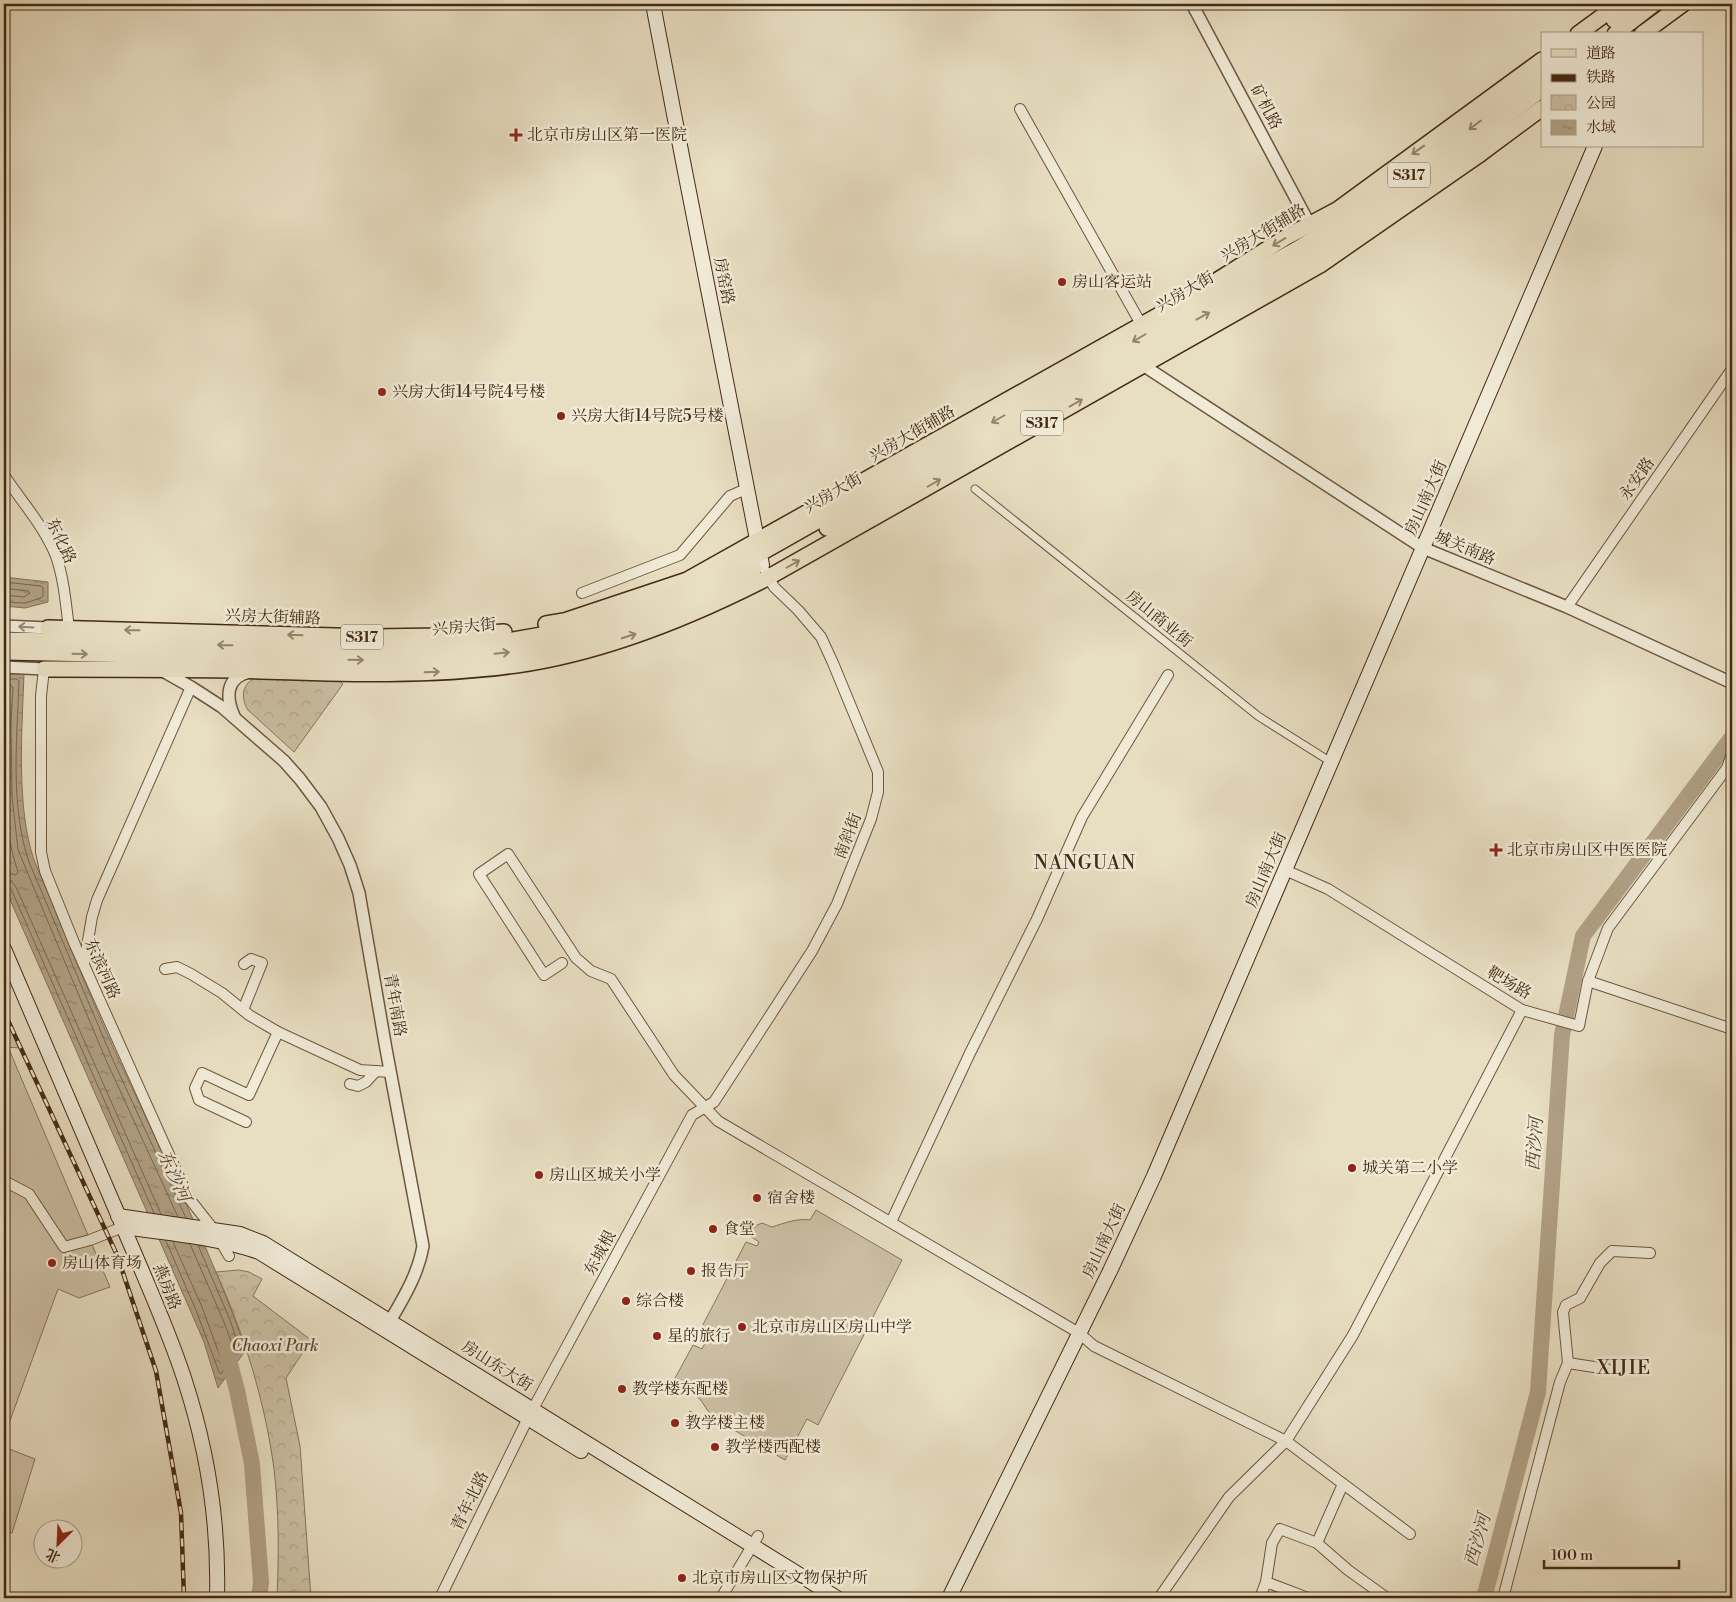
<svg xmlns="http://www.w3.org/2000/svg" width="1736" height="1602" viewBox="0 0 1736 1602" font-family="'Libre Bodoni','Noto Serif SC',serif">
<defs>
<pattern id="grass-tufts" width="24" height="20" patternUnits="userSpaceOnUse" patternTransform="scale(1.25)"><rect width="24" height="20" fill="#ccbfa4"/><path d="M3 7l-1-3M5 7V3M7 7l1-3M15 17l-1-3M17 17v-4M19 17l1-3" fill="none" stroke="#b1a48c"/></pattern>
<pattern id="park-crowns" width="20" height="18" patternUnits="userSpaceOnUse" patternTransform="scale(1.25)"><rect width="20" height="18" fill="#ccbfa4"/><path d="M2 6a3 3 0 1 1 6 0M12 15a3 3 0 1 1 6 0" fill="none" stroke="#b1a48c"/></pattern>
<pattern id="water-ripples" width="26" height="14" patternUnits="userSpaceOnUse" patternTransform="scale(1.25)"><rect width="26" height="14" fill="#b1a186"/><path d="M2 4q2-2 4 0t4 0M15 11q2-2 4 0t4 0" fill="none" stroke="#92836c"/></pattern>
</defs>
<rect width="100%" height="100%" fill="#e8dec2"/>
<filter id="stains"><feTurbulence type="fractalNoise" baseFrequency=".004" numOctaves="4"/><feColorMatrix values="0 0 0 0 .2 0 0 0 0 .09 0 0 0 0 .02 0 0 0 .5 -.17"/></filter>
<radialGradient id="worn" r=".72"><stop offset=".6" stop-color="#630" stop-opacity="0"/><stop offset="1" stop-color="#630" stop-opacity=".3"/></radialGradient>
<polygon fill="url(#grass-tufts)" stroke="#88745c" points="690,1411 709,1423 708,1430 686,1417"/>
<g fill="url(#park-crowns)" stroke="#88745c">
<path d="M258 677 338 680 343 684 294 752 248 710C240 697 242 682 258 677Z"/>
<polygon points="4,1007 21,1048 4,1047"/>
<path d="M239 1270 249 1272 262 1279 253 1296 311 1340 286 1378 300 1446 311 1598H277C279 1555 279 1512 274 1469 265 1401 244 1334 216 1272Z"/>
</g>
<g fill="#ccbfa4" stroke="#88745c">
<polygon points="4,1047 8,1047 110,1287 79,1298 58,1289 4,1437"/>
<path d="M816 1210 902 1260 818 1425 807 1419 785 1460 717 1420 708 1411 700 1399 673 1382 693 1345 702 1349 705 1343 696 1338 746 1242 757 1246 759 1242 750 1236 755 1226 762 1223 772 1227C784 1223 798 1218 810 1220Z"/>
<polygon points="4,1447 35,1459 12,1533 4,1533"/>
</g>
<g fill="url(#water-ripples)" stroke="#867158">
<polygon points="4,577 48,582 48,602 25,608 4,606"/>
<path d="M4 674H24C22 731 16 807 34 860 64 931 92 1003 125 1073 167 1164 213 1255 246 1350L218 1388 204 1342 191 1312 4 886Z"/>
</g>
<g fill="none" stroke-linecap="round" stroke-linejoin="round">
<g stroke="#7b664c" stroke-width="1">
<polyline points="4,582 41,586 43,588 43,596 41,598 25,603 4,602"/>
<polyline points="4,588 28,591 30,593 24,597 4,595"/>
<path d="M4 679H17L19 681C17 739 10 807 29 862L112 1058 186 1218"/>
<polyline points="4,685 11,685 13,688 11,722 12,796 18,850 106,1060 178,1217"/>
<path d="M4 764C4 801 6 837 18 872L16 875 4 872"/>
<polyline points="4,879 11,881 16,887 161,1214"/>
<polyline points="4,886 8,886 11,889 154,1213"/>
<polyline points="166,1241 196,1310 219,1372 221,1374 240,1349 230,1320 198,1245"/>
<polyline points="173,1242 202,1307 221,1359 224,1360 233,1347 224,1322 190,1244"/>
</g>
<g stroke="#b1a186" stroke-width="16">
<polyline points="226,1349 237,1390 252,1464 261,1582 259,1598"/>
<polyline points="1484,1598 1538,1392 1562,1035 1583,936 1732,737"/>
</g>
<defs>
<polyline id="pedestrian" points="975,489 1258,716 1331,762"/>
<g id="minor">
<polyline points="1020,109 1141,324"/>
<path d="M4 475C21 501 44 526 56 556 64 579 66 605 69 629"/>
<polyline points="582,593 680,555 730,496 746,489"/>
<polyline points="1567,607 1732,369"/>
<polyline points="44,669 41,696 41,852 45,871 75,945 188,1197 214,1230 229,1256"/>
<polyline points="1285,870 1328,889 1522,1010 1579,1026 1588,981 1732,1029"/>
<polyline points="562,963 544,975 479,874 508,854 576,958 591,971 611,979 674,1075 718,1121 1079,1333 1094,1346 1286,1441 1410,1534"/>
<polyline points="84,964 92,917 97,900 191,687"/>
<polyline points="165,969 177,967 191,974 222,993 249,1015 278,1032"/>
<polyline points="1588,981 1608,928 1727,768 1732,754"/>
<polyline points="243,1010 262,963 251,959 244,964"/>
<polyline points="350,1084 358,1086 366,1082 376,1071"/>
<polyline points="246,1122 199,1100 195,1088 202,1073 249,1095 278,1032 360,1070 390,1072"/>
<polyline points="4,1183 8,1183 29,1194 64,1247 90,1240 123,1227"/>
<polyline points="891,1222 970,1053 1037,919 1082,817 1168,675"/>
<polyline points="1568,1363 1563,1312 1566,1305 1580,1298 1600,1263 1612,1251 1650,1253"/>
<polyline points="1343,1484 1317,1543 1348,1570 1387,1598"/>
<polyline points="1266,1582 1308,1598"/>
<polyline points="440,1598 528,1418 692,1115 714,1102 812,951 837,904 871,819 878,792 878,772 833,663 821,637 798,610 774,587 766,572"/>
<polyline points="721,1598 758,1536"/>
<polyline points="1159,1598 1229,1497 1286,1441 1353,1335 1522,1010"/>
<polyline points="1260,1598 1266,1582 1272,1543 1280,1529 1317,1543"/>
<polyline points="1503,1598 1560,1382 1568,1363 1607,1369"/>
</g>
<g id="tertiary">
<polyline points="1192,4 1310,225"/>
<polyline points="1138,362 1423,548 1567,607 1732,683"/>
<polyline points="4,626 48,628"/>
<polyline points="4,667 44,669"/>
<path d="M161 670 191 687 222 707 284 761 300 779 321 807 338 838 350 865 359 893 386 1049 423 1246C418 1276 401 1302 386 1328"/>
<path d="M234 716C226 698 225 677 250 672"/>
</g>
<g id="secondary">
<polyline points="653,4 682,156 762,565"/>
<path d="M4 949C42 1038 81 1127 119 1217 141 1270 166 1323 184 1378 207 1448 219 1525 217 1598"/>
<polyline points="118,1216 240,1234 263,1243 837,1598"/>
<path d="M123 1227C168 1233 216 1237 259 1252L581 1451"/>
<polyline points="949,1598 1110,1271 1154,1176 1595,146"/>
</g>
<g id="primary">
<polyline points="1614,20 1634,4"/>
<polyline points="1578,34 1619,4"/>
<polyline points="1615,34 1654,4"/>
<polyline points="1642,34 1683,4"/>
<polyline points="1471,156 1480,154 1542,108"/>
<polyline points="827,528 1311,255 1379,212 1443,165 1542,89"/>
<polyline points="546,624 564,621 687,580 1159,315 1213,283 1288,236 1337,210 1542,60"/>
<polyline points="48,628 372,637 441,636 504,632"/>
<polyline points="4,640 440,648 507,641 570,630 623,614 692,588 759,554 1299,248 1372,202 1542,74"/>
<path d="M4 652C95 654 186 656 277 658 375 660 472 663 568 641 633 627 695 599 754 569"/>
<path d="M44 669C107 669 170 669 233 670 327 673 422 678 516 665 601 653 693 616 769 577L1320 265 1480 154"/>
</g>
</defs>
<use href="#pedestrian" stroke="#6e573f" stroke-width="9"/>
<use href="#minor" stroke="#6e573f" stroke-width="12"/>
<use href="#tertiary" stroke="#6e573f" stroke-width="14"/>
<use href="#secondary" stroke="#452a13" stroke-width="16"/>
<use href="#primary" stroke="#452a13" stroke-width="18"/>
<use href="#pedestrian" stroke="#f0ead7" stroke-width="7"/>
<use href="#minor" stroke="#f0ead7" stroke-width="10"/>
<use href="#tertiary" stroke="#f0ead7" stroke-width="11"/>
<use href="#secondary" stroke="#f0ead7" stroke-width="14"/>
<use href="#primary" stroke="#e8dec2" stroke-width="15"/>
<defs>
<polyline id="rail" points="4,1012 117,1255 156,1371 181,1513 184,1598"/>
</defs>
<use href="#rail" stroke="#452a13" stroke-width="4.5"/>
<use href="#rail" stroke="#f0ead7" stroke-width="2.5" stroke-dasharray="8" stroke-linecap="butt"/>
</g>
<defs><path id="oneway-shaft" d="M-6 0H5M1.5-3L5.5 0L1.5 3" fill="none" stroke-width="1.6" stroke-linecap="round" stroke-linejoin="round" transform="scale(1.25)"/></defs>
<g stroke="#96846a">
<use href="#oneway-shaft" transform="translate(1475 125) rotate(143)"/>
<use href="#oneway-shaft" transform="translate(1418 150) rotate(144)"/>
<use href="#oneway-shaft" transform="translate(1279 242) rotate(149)"/>
<use href="#oneway-shaft" transform="translate(1203 316) rotate(-29)"/>
<use href="#oneway-shaft" transform="translate(1139 338) rotate(150)"/>
<use href="#oneway-shaft" transform="translate(1076 403) rotate(-29)"/>
<use href="#oneway-shaft" transform="translate(998 419) rotate(150)"/>
<use href="#oneway-shaft" transform="translate(934 483) rotate(-30)"/>
<use href="#oneway-shaft" transform="translate(793 564) rotate(-30)"/>
<use href="#oneway-shaft" transform="translate(132 630) rotate(-179)"/>
<use href="#oneway-shaft" transform="translate(295 635) rotate(-178)"/>
<use href="#oneway-shaft" transform="translate(629 636) rotate(-18)"/>
<use href="#oneway-shaft" transform="translate(225 645) rotate(-179)"/>
<use href="#oneway-shaft" transform="translate(502 653) rotate(-6)"/>
<use href="#oneway-shaft" transform="translate(80 654) rotate(1)"/>
<use href="#oneway-shaft" transform="translate(356 660) rotate(1)"/>
<use href="#oneway-shaft" transform="translate(432 672) rotate(-2)"/>
</g>
<use stroke="#9a8a75" href="#oneway-shaft" transform="translate(26 627) rotate(-177)"/>
<g fill="#8f2418" stroke="#f0ead7" stroke-width="2">
<path d="M513.5 127.5h5v5h5v5h-5v5h-5v-5h-5v-5h5z"/>
<circle cx="1062" cy="282" r="5"/>
<circle cx="382" cy="392" r="5"/>
<circle cx="561" cy="416" r="5"/>
<path d="M1493.5 842.5h5v5h5v5h-5v5h-5v-5h-5v-5h5z"/>
<circle cx="1352" cy="1168" r="5"/>
<circle cx="539" cy="1175" r="5"/>
<circle cx="757" cy="1198" r="5"/>
<circle cx="713" cy="1229" r="5"/>
<circle cx="52" cy="1263" r="5"/>
<circle cx="691" cy="1271" r="5"/>
<circle cx="626" cy="1301" r="5"/>
<circle cx="742" cy="1327" r="5"/>
<circle cx="657" cy="1336" r="5"/>
<circle cx="622" cy="1389" r="5"/>
<circle cx="675" cy="1423" r="5"/>
<circle cx="715" cy="1447" r="5"/>
<circle cx="682" cy="1578" r="5"/>
</g>
<g text-anchor="middle" dominant-baseline="central" stroke-width="5" stroke-linejoin="round" paint-order="stroke">
<g fill="#f0ead7" stroke="#78644e" stroke-width="1">
<rect x="1388" y="162.5" width="42" height="25" rx="4"/>
<rect x="1021" y="410.5" width="42" height="25" rx="4"/>
<rect x="341" y="624.5" width="42" height="25" rx="4"/>
</g>
<g font-size="15" font-weight="bold" fill="#452a13">
<text x="1409" y="175">S317</text>
<text x="1042" y="423">S317</text>
<text x="362" y="637">S317</text>
</g>
<g font-size="16" fill="#452a13" stroke="#f0ead7">
<text transform="translate(1266 107) rotate(62)">矿机路</text>
<text transform="translate(1263 233) rotate(-31)">兴房大街辅路</text>
<text transform="translate(724 281) rotate(79)">房窑路</text>
<text transform="translate(1185 292) rotate(-30)">兴房大街</text>
<text transform="translate(912 434) rotate(-30)">兴房大街辅路</text>
<text transform="translate(1637 479) rotate(-55)">永安路</text>
<text transform="translate(833 493) rotate(-30)">兴房大街</text>
<text transform="translate(1426 498) rotate(-66)">房山南大街</text>
<text transform="translate(61 541) rotate(65)">东化路</text>
<text transform="translate(1465 548) rotate(23)">城关南路</text>
<text transform="translate(273 617) rotate(2)">兴房大街辅路</text>
<text transform="translate(1159 619) rotate(39)">房山商业街</text>
<text transform="translate(464 627) rotate(-5)">兴房大街</text>
<text transform="translate(848 836) rotate(-69)">南斜街</text>
<text transform="translate(1266 870) rotate(-67)">房山南大街</text>
<text transform="translate(102 969) rotate(66)">东滨河路</text>
<text transform="translate(1509 983) rotate(30)">靶场路</text>
<text transform="translate(395 1005) rotate(80)">青年南路</text>
<text transform="translate(1104 1241) rotate(-65)">房山南大街</text>
<text transform="translate(600 1253) rotate(-62)">东城根</text>
<text transform="translate(167 1287) rotate(68)">燕房路</text>
<text transform="translate(497 1366) rotate(32)">房山东大街</text>
<text transform="translate(470 1501) rotate(-64)">青年北路</text>
</g>
<g font-size="16" fill="#452a13" stroke="#f0ead7" text-anchor="start">
<text x="527" y="135">北京市房山区第一医院</text>
<text x="1072" y="282">房山客运站</text>
<text x="392" y="392">兴房大街14号院4号楼</text>
<text x="571" y="416">兴房大街14号院5号楼</text>
<text x="1507" y="850">北京市房山区中医医院</text>
<text x="1362" y="1168">城关第二小学</text>
<text x="549" y="1175">房山区城关小学</text>
<text x="767" y="1198">宿舍楼</text>
<text x="723" y="1229">食堂</text>
<text x="62" y="1263">房山体育场</text>
<text x="701" y="1271">报告厅</text>
<text x="636" y="1301">综合楼</text>
<text x="752" y="1327">北京市房山区房山中学</text>
<text x="667" y="1336">星的旅行</text>
<text x="632" y="1389">教学楼东配楼</text>
<text x="685" y="1423">教学楼主楼</text>
<text x="725" y="1447">教学楼西配楼</text>
<text x="692" y="1578">北京市房山区文物保护所</text>
</g>
<g font-size="16" font-style="italic" fill="#604830" stroke="#f0ead7">
<text x="275" y="1346">Chaoxi Park</text>
</g>
<g font-size="18" font-style="italic" fill="#604830" stroke="#f0ead7">
<text transform="translate(1535 1144) rotate(-86)">西沙河</text>
<text transform="translate(174 1176) rotate(66)">东沙河</text>
<text transform="translate(1478 1540) rotate(-75)">西沙河</text>
</g>
<g font-size="19" letter-spacing="1" fill="#452a13" stroke="#f0ead7">
<text x="1085" y="863">NANGUAN</text>
<text x="1624" y="1368">XIJIE</text>
</g>
</g>
<rect width="1736" height="1602" fill="none" stroke="#e8dec2" stroke-width="20"/>
<rect x="5" y="5" width="1726" height="1592" fill="none" stroke="#452a13" stroke-width="2.5"/>
<rect x="10" y="10" width="1716" height="1582" fill="none" stroke="#452a13"/>
<rect x="1541" y="32" width="162" height="115" fill="#f0ead7" stroke="#ac9d89"/>
<rect x="1551" y="49" width="25" height="8" fill="#e8dec2" stroke="#ac9d89"/>
<text x="1586" y="58" font-size="15" fill="#452a13">道路</text>
<rect x="1551" y="74" width="25" height="8" fill="#452a13" stroke="#ac9d89"/>
<text x="1586" y="82" font-size="15" fill="#452a13">铁路</text>
<rect x="1551" y="95" width="25" height="15" fill="url(#park-crowns)" stroke="#ac9d89"/>
<text x="1586" y="108" font-size="15" fill="#452a13">公园</text>
<rect x="1551" y="120" width="25" height="15" fill="url(#water-ripples)" stroke="#ac9d89"/>
<text x="1586" y="132" font-size="15" fill="#452a13">水域</text>
<g transform="translate(58 1544) rotate(204)"><circle r="24" fill="#f0ead7" stroke="#ac9d89"/>
<path d="M0-4L9 19L0 12L-9 19Z" fill="#8f2418"/>
<text y="-8" font-size="14" font-weight="bold" text-anchor="middle" fill="#452a13">北</text>
</g>
<path d="M1544 1560v8h135v-8" fill="none" stroke="#452a13" stroke-width="2.5"/>
<text x="1551" y="1560" font-size="15" fill="#452a13" stroke="#f0ead7" stroke-width="4" paint-order="stroke">100 m</text>
<rect width="100%" height="100%" filter="url(#stains)"/>
<rect width="100%" height="100%" fill="url(#worn)"/>
</svg>
